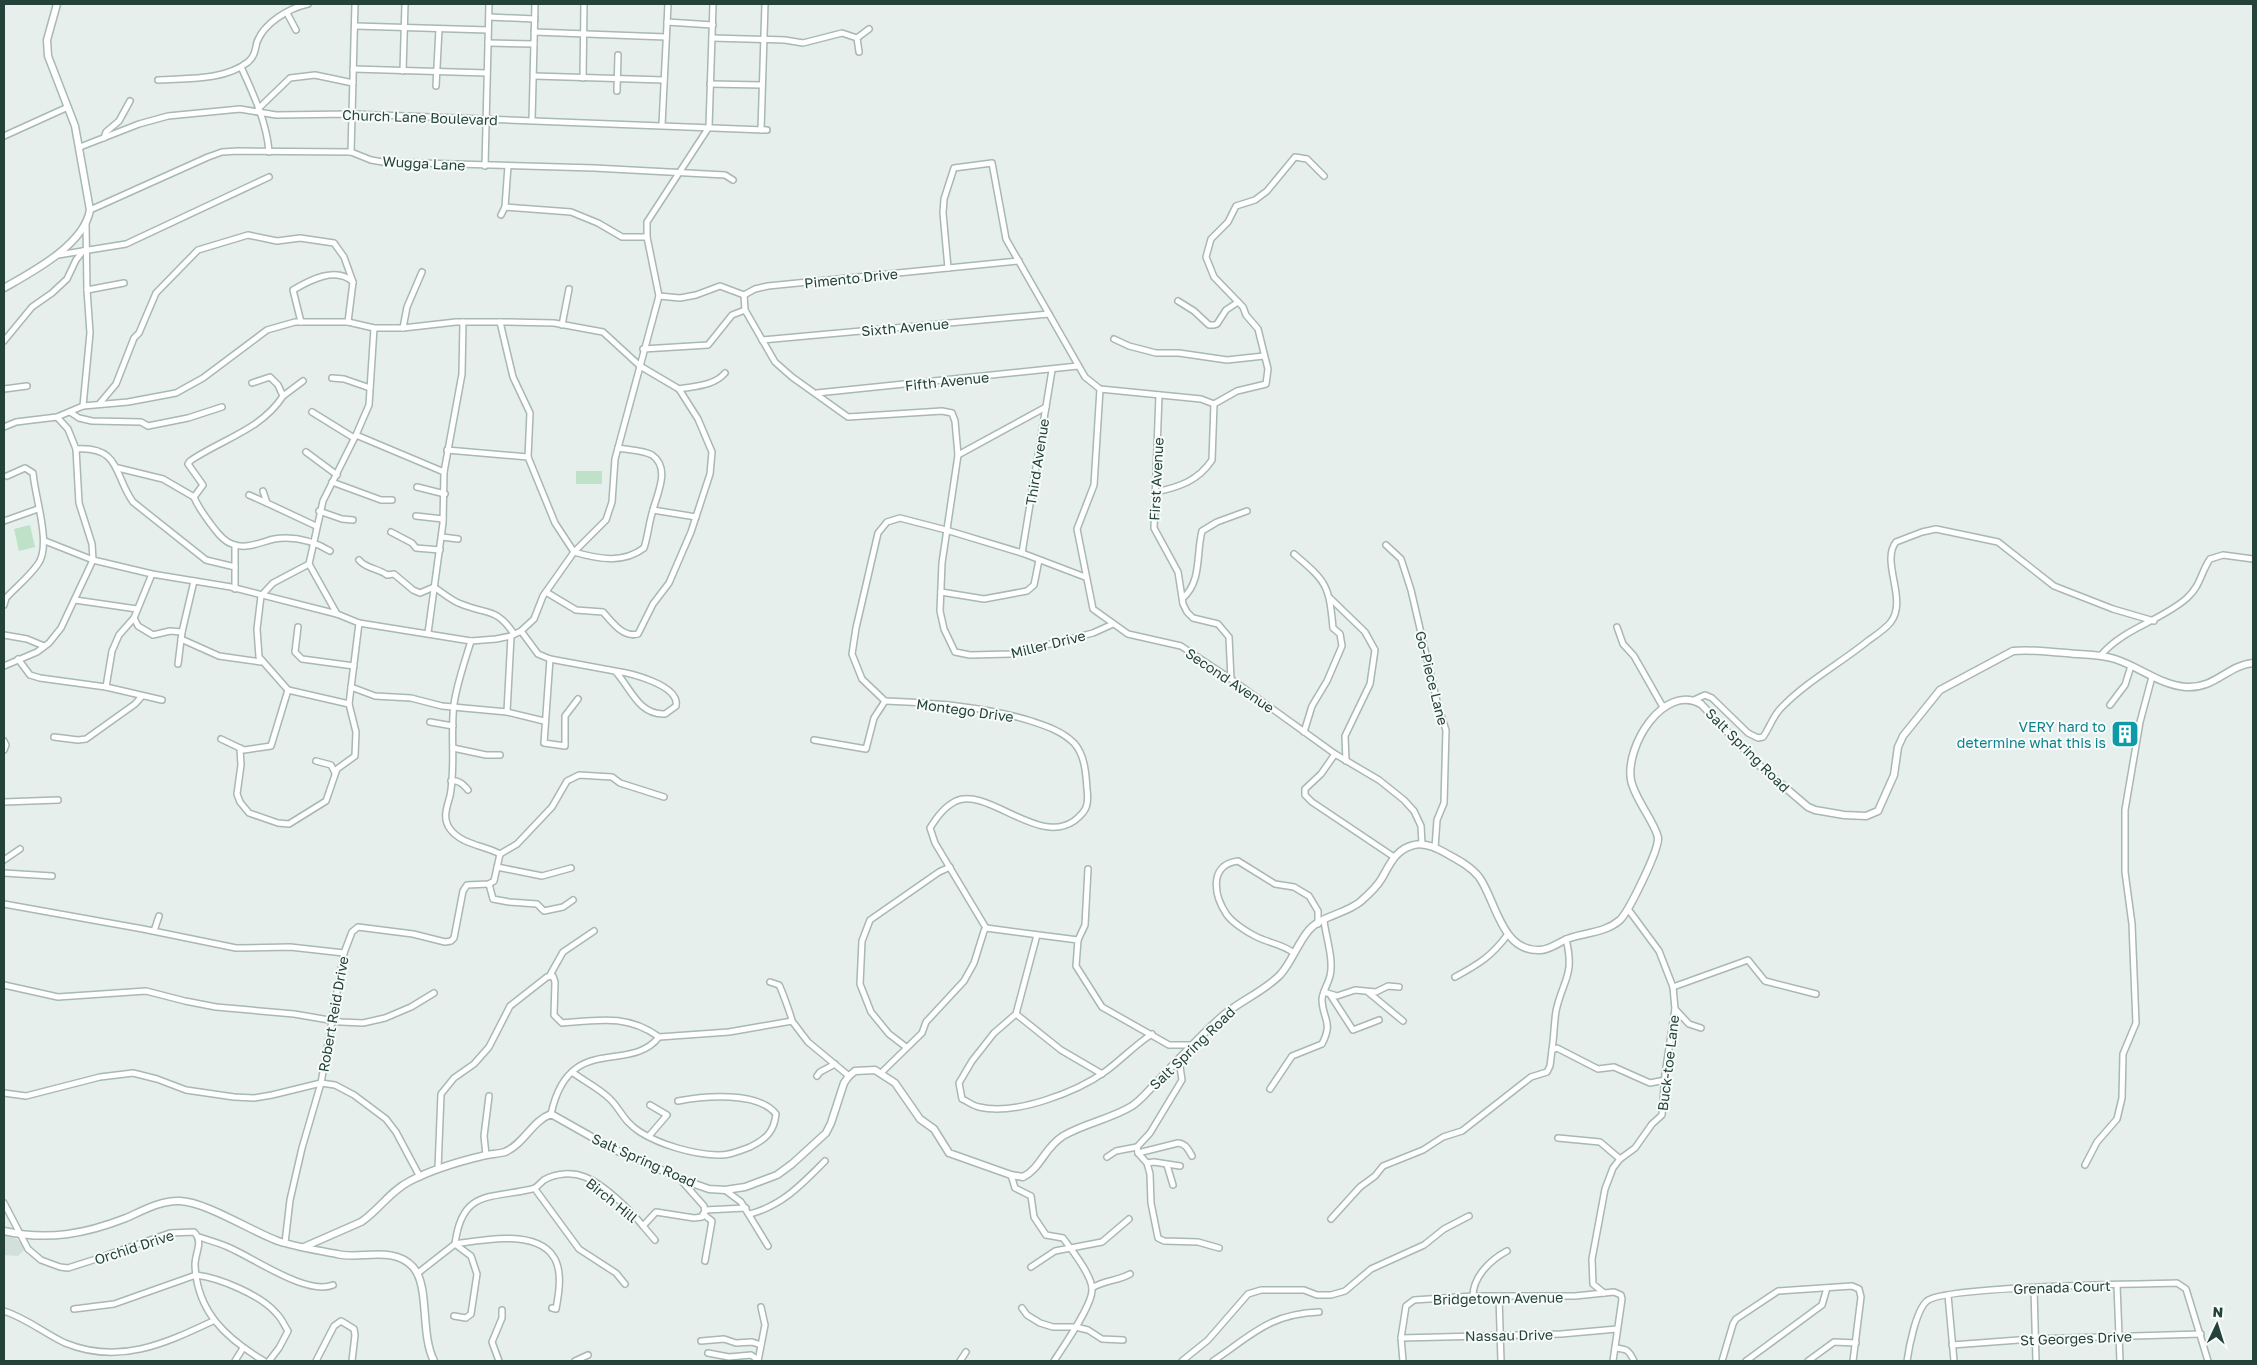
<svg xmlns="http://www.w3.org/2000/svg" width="2257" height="1365" viewBox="0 0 2257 1365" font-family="'Golos Text',sans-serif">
<rect width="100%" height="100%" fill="#e6efeb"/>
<polygon fill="#d3dfda" points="4,1234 18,1240 25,1249 18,1256 4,1255"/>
<g fill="#bee1c7">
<rect x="576" y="471" width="26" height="13"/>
<polygon points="30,525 35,547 19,551 14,529"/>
</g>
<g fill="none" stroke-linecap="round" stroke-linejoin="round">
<defs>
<g id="minor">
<polyline points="287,13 296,30"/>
<polyline points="489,17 535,19"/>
<polyline points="667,22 713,25"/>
<polyline points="355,26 488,30"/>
<polyline points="534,32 666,37"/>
<polyline points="712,38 785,40 803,43 842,33 857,38 869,29"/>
<polyline points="857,38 859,52"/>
<polyline points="488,43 534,44"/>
<path d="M241 67C253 93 267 123 269 152"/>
<polyline points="353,69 487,73"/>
<polyline points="403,71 405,4"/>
<polyline points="534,76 664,80"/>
<polyline points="583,78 584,4"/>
<path d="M158 80C186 78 224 81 248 62 255 56 255 50 257 42 264 23 289 8 308 4"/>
<polyline points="710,84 762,85"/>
<polyline points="436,86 439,29"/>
<polyline points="617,91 618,55"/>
<polyline points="258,109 290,78 315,75 353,83"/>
<polyline points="532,120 535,4"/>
<polyline points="662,125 668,4"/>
<polyline points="761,130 765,4"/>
<polyline points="4,136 68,107"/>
<polyline points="104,138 106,132 119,121 130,101"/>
<polyline points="80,147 139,124 168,116 240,109 276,115 352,114 767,130"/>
<polyline points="351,152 355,4"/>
<polyline points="485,166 489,4"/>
<polyline points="505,207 571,212 598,223 622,237 647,237"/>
<polyline points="90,210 208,157 222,152 238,151 351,152 371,160 383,162 594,168 725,175 733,180"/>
<polyline points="501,215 505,207 508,166"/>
<polyline points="58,255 126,244 269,177"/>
<path d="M948 268 943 213 944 199 954 168 992 163 1006 239 1085 377 1100 389 1201 399 1214 404 1212 460C1198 481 1179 487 1156 492"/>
<polyline points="87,290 124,283"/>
<polyline points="744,295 745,310 775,362 792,377 848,417 942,411 952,413 955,421 958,455 942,563 940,611 944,629 955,652 970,655 1011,654 1093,633 1113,624"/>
<polyline points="744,295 755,289 768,286 1019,261"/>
<polyline points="659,296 680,298 696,295 720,286 744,295"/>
<polyline points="1178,301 1194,311 1209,325 1214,325 1217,324 1226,310 1238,302"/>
<path d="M301 322 293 290C310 280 336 266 353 282L348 322"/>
<polyline points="500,322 513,377 530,413 528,457"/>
<polyline points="562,325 569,289"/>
<polyline points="403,328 407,307 422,272"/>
<polyline points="1114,339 1129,346 1156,353 1179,353 1227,360 1264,356"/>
<polyline points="762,340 1049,314"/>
<polyline points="4,341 32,307 52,293 67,279 76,260 83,251"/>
<polyline points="643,349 708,345 732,315 745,310"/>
<polyline points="332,378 344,379 370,388"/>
<path d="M252 383 270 377 278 385 283 396C261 430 222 439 190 461L188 464 203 485 194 497C198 507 204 515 210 523 216 531 223 541 232 544 246 550 261 542 274 539 294 536 313 541 330 551"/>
<polyline points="4,389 27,386"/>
<path d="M679 389C695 386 714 386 725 373"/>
<polyline points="1100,389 1094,485 1077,529 1093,609 1128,634 1181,646 1231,679 1335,754 1379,780 1404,800 1414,811 1421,826 1422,844"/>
<polyline points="817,393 1078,366"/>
<polyline points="1159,395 1154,528 1178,572 1183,604 1187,612 1193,618 1218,624 1229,637 1231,679"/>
<polyline points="283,396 303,381"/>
<polyline points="100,403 116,384 134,338 139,333 156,293 198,250 248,235 277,241 300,238 334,243 344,257 353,282"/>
<polyline points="1214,404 1237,391 1266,384 1268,369 1258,329 1246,315 1243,307 1214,277 1206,257 1211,239 1228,222 1236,206 1255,200 1267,191 1295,157 1307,159 1324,176"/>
<polyline points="83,406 90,333 87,290 86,224"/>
<polyline points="70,412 79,418 92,421 141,422 148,426 188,418 222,407"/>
<polyline points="312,412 354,438"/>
<path d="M57 417 83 406 128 402 176 393 203 378 267 330 295 322H348L374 328H403L456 322H505L554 323 603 332 640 366 679 389 698 419 712 452 710 474 691 532 669 583 653 604 638 634C623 638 612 622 603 612L576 610 546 592"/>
<polyline points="4,427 16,422 57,417 68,429 76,449 79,503 92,544 93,560 61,628 49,643 37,652 4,666"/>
<polyline points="356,435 444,472"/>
<path d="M76 449C121 446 114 476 133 502L206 560 235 567V589"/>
<path d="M447 450 528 457 555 523 574 552C598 559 623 564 644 548 648 536 649 522 653 510 657 494 671 468 652 455 643 450 628 450 618 448"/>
<polyline points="306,452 337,475"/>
<polyline points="958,455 1046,407"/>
<polyline points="118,468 163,479 194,497"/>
<polyline points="332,482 381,500 392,500"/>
<polyline points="417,487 445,494"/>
<polyline points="263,491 267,503 316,526"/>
<polyline points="249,495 267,503"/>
<polyline points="653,510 696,517"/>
<polyline points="319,511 342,519 353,520"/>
<polyline points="416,516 443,519"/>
<polyline points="4,521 38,509"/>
<polyline points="391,532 412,543 416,548 440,550"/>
<polyline points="442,537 458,539"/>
<polyline points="45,541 93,560 152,574 231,587 337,614 359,623 471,641 496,639 511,636 521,631 534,619 543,596 574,552 606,520 612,502 615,459 659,296 647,237 647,222 709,127 713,4"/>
<polyline points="1386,545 1401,559 1411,590 1438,706 1446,730 1444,803 1437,820 1435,848"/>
<polyline points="1022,553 1052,370"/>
<path d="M1294 554C1327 582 1329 585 1333 628L1340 634 1342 646 1327 681 1312 706 1304 732"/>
<path d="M359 560C366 569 378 568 387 575L394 574 413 590 420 593 434 587C443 593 452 601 461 604 488 615 496 607 514 634"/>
<polyline points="309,564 273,583 261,596 257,629 259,657 288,690 349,704"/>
<polyline points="235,567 235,545"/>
<polyline points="941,592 984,599 1027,591 1034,585 1039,560"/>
<path d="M1183 598C1202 581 1196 554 1202 531L1217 522 1247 511"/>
<polyline points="1330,598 1365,632 1375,650 1370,684 1345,736 1346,761"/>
<polyline points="75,600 137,609"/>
<path d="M4 605 6 598C16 587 29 577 38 564 52 545 35 498 33 473L25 468 7 476"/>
<polyline points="337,614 309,564 323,501 356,435 369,405 374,328"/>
<polyline points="134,618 138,626 153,635 170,631 182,632"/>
<polyline points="298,627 295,652 302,659 354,666"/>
<polyline points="1617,627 1623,644 1634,656 1663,707"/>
<path d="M521 631 538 654 550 659 615 671C631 688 638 715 665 714L676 706C680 685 630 673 615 671"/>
<polyline points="428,633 443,523 444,472 462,374 463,322"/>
<polyline points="4,635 27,639 44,646"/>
<polyline points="181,639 219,656 261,662"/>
<path d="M471 641C465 661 457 683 454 704 450 734 456 765 450 796 447 807 442 818 450 829 462 845 484 845 500 854"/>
<path d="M2101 655C2124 628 2161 621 2187 598 2201 585 2200 574 2210 559L2223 555 2253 559"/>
<polyline points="18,659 30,675 40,678 106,687 162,700"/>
<polyline points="550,659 544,743 565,746 565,716 578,699"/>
<polyline points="178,664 182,632 194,581"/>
<polyline points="106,687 112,651 119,635 134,618 152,574"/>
<polyline points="351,687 375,696 411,698 442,706 507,712 544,721"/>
<path d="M1694 700 1705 695 1712 698 1748 733 1758 738 1763 737C1770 727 1773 716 1781 708 1807 681 1841 663 1869 640 1876 635 1884 630 1890 623 1909 601 1880 562 1896 542L1922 532 1936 529 1998 542 2054 586 2113 609 2154 621"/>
<path d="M885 701C934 703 983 706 1031 721 1046 726 1062 731 1074 743 1085 755 1086 774 1087 789 1089 805 1087 811 1074 821 1038 846 988 787 956 801 944 807 937 817 930 828L935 843 986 928"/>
<polyline points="2110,705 2125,685 2131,666"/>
<polyline points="507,712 511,636"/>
<polyline points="430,722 453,726"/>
<polyline points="54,737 78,740 86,739 135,704 142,696"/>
<polyline points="221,739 244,750 271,746 288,690"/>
<polyline points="814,740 866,749 874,718 885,701 862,679 852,654 856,628 878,533 887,522 900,518 946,530 1022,553 1085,577"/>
<polyline points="4,741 6,745 4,750"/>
<polyline points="240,748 241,765 237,794 240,802 249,813 278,823 289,824 326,801 337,769 355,756 356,732 349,704 359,623"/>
<polyline points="453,748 486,755 500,755"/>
<polyline points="1335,754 1321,774 1305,789 1305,795 1312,802 1394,857"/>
<polyline points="316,761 331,765 335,773"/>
<path d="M451 781C459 780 463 784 468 790"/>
<polyline points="4,802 58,800"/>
<polyline points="4,860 20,849"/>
<polyline points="497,867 542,876 571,868"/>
<polyline points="4,873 52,876"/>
<polyline points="489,884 493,899 509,902 537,904 544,911 563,907 573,900"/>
<polyline points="4,904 143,929 236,948 290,947 344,953"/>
<polyline points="986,928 1078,940 1076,966 1102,1007 1169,1045 1192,1045"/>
<polyline points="154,931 159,916"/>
<path d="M1037 935 1016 1014 994 1033 972 1061 959 1083 962 1099C967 1101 973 1106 979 1107 1015 1116 1077 1092 1106 1071 1122 1059 1135 1045 1152 1034"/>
<polyline points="1078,940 1085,925 1088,869"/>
<path d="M1294 953C1282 944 1268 943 1255 936 1247 932 1233 923 1227 915 1214 896 1208 865 1238 861L1275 884 1294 887 1309 896 1318 911V924"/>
<polyline points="550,975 563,952 594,931"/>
<path d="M1455 977C1479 964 1492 956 1508 934"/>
<path d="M770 982 779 985C781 988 792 1018 792 1021"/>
<polyline points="4,985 58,997 146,991 185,1001 216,1007 294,1014 341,1022 363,1023 385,1018 411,1007 434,993"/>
<polyline points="1673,987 1748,960 1765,981 1816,994"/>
<polyline points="1324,992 1337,996 1355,990 1376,992 1388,986 1399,987"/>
<polyline points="1368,992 1403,1021"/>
<polyline points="1331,996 1353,1030 1379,1020"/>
<polyline points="1675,1009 1689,1024 1701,1028"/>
<polyline points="1016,1014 1061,1050 1102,1074"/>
<polyline points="906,1047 889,1034 871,1012 860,984 862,941 870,920 939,872 950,867"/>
<path d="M1552 1050C1554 1037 1554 1024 1556 1011 1563 979 1575 976 1566 939"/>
<polyline points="1179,1060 1182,1080 1150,1133 1137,1147 1138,1153 1147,1163 1150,1174 1151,1203 1158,1238 1164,1241 1198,1242 1219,1248"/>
<path d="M572 1072C584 1081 599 1088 610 1099 621 1110 624 1122 640 1132 661 1145 692 1154 717 1155 728 1156 739 1151 750 1147 766 1139 774 1132 776 1114 758 1091 704 1096 678 1101"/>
<polyline points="881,1073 922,1033 926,1022 964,981 974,963 984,931 986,928"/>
<polyline points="817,1076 820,1072 835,1064"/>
<path d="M1270 1089 1292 1056 1322 1044C1334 1021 1322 1019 1322 999 1323 991 1328 984 1330 976 1334 960 1326 937 1324 921"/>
<polyline points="4,1093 26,1096 100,1077 133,1073 157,1079 186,1090 234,1097 254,1098 272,1095 321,1083 335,1085 354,1095 386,1119 396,1132 420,1177"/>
<path d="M551 1114C569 1031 629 1075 659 1037L729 1032 792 1021 808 1042 849 1076"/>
<polyline points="649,1136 667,1115 650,1105"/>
<polyline points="1558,1138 1600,1142 1620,1159"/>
<path d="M1138 1153 1178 1143C1186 1144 1188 1149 1192 1156"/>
<polyline points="486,1155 484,1136 489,1096"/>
<polyline points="1107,1157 1116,1151 1137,1147"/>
<polyline points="1147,1163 1154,1162 1180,1166"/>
<polyline points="1167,1165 1173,1185"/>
<polyline points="2085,1165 2097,1142 2117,1119 2122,1098 2123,1054 2136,1023 2132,924 2125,872 2125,810 2140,722 2152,677"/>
<path d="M438 1169 441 1094 454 1078 474 1064 489 1047 510 1006 547 977 553 976 555 982 554 1015 562 1023C598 1020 628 1014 659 1037"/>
<path d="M1011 1175 1015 1188 1031 1196 1034 1217 1046 1235 1063 1238C1071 1249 1092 1275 1092 1289 1093 1305 1063 1347 1054 1361"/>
<polyline points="535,1189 579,1249 616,1273 625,1284"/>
<polyline points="725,1190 741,1202 768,1246"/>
<path d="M4 1203 28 1249 41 1260 60 1267 68 1268 93 1260 170 1233 194 1232C204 1242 195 1252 195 1265 197 1312 226 1338 264 1361"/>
<polyline points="705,1210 746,1208"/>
<polyline points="703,1214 712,1221 705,1261"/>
<path d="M750 1214C783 1205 802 1184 825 1161"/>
<polyline points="1331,1219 1360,1187 1375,1176 1383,1166 1423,1150 1443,1137 1462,1131 1531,1077 1547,1072 1550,1066 1552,1050 1557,1048 1598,1069 1614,1067 1650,1083 1665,1080"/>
<polyline points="643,1226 655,1240"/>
<path d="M199 1237C208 1240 219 1243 228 1247 254 1258 307 1296 333 1285"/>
<polyline points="285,1243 290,1200 302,1148 321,1083 344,953 352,932 358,927 413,934 445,942 451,941 454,938 463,891 467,885 489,884 494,881 500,854 517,844 552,807 567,781 579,775 612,777 620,783 664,797"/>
<polyline points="1031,1267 1055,1251 1102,1242 1129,1219"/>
<path d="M418 1273 455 1244C462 1189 490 1199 532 1189 537 1188 540 1183 544 1180 556 1173 572 1172 585 1177 604 1184 631 1211 643 1226L656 1212 694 1218 702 1217 705 1212 704 1206 680 1179"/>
<polyline points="2117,1285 2120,1361"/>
<path d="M1092 1288C1104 1280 1118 1281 1130 1274"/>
<polyline points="2034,1289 2036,1361"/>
<polyline points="1604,1293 1593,1284 1592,1259 1605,1189 1613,1168 1620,1159 1635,1148 1652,1124 1662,1115 1665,1074 1675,1009 1673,987 1659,951 1628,909"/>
<polyline points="1948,1295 1954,1361"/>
<path d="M1473 1296C1473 1277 1490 1260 1507 1251"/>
<polyline points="1499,1296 1501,1361"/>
<polyline points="1022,1308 1027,1315 1040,1323 1053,1327 1076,1327 1088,1330 1102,1339 1123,1340"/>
<path d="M74 1309 114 1304 196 1275C220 1278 261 1295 277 1314 282 1319 284 1325 288 1331L279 1348 269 1361"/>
<path d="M4 1311C26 1318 44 1333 65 1343 119 1365 164 1344 213 1321"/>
<path d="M454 1316 466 1318 471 1314 477 1274 471 1256 455 1244C481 1240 535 1229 553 1256 563 1270 559 1293 556 1309L552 1308"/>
<polyline points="1401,1338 1561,1334 1617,1329"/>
<polyline points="701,1341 724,1339 736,1343 752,1342 761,1345"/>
<polyline points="1952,1345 2032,1339 2201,1334"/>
<path d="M1615 1348C1627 1349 1629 1350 1634 1361"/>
<polyline points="708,1353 729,1357 751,1355 758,1360"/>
<polyline points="235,1361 243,1348"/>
<polyline points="316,1361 334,1326 341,1321 354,1329 355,1335 352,1361"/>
<polyline points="499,1361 492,1342 502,1318 502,1310"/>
<polyline points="575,1361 588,1355"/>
<polyline points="758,1361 765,1325 761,1307"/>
<polyline points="960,1361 966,1352"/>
<polyline points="1182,1361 1208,1340 1248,1294 1261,1290 1304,1290 1317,1295 1331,1295 1345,1291 1371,1269 1424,1245 1444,1229 1469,1216"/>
<path d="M1213 1361C1252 1335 1269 1314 1319 1312"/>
<polyline points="1403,1361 1401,1338 1406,1306 1414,1300 1473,1296 1575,1296 1614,1292 1621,1295 1622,1299 1613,1361"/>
<polyline points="1722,1361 1733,1324 1736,1319 1778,1291 1852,1286 1859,1289 1861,1297 1853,1361"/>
<polyline points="1746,1361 1822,1305 1827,1288"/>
<polyline points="1808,1361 1834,1342 1856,1343"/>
<path d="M1907 1361C1909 1347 1916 1310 1927 1301 1944 1286 2142 1284 2177 1283L2186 1289 2208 1361"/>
</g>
<g id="tertiary">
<path d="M4 288C32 272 84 245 90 210L75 126 48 56 47 40 57 4"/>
<path d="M4 1231C48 1241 85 1234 126 1218 142 1211 161 1200 180 1201 206 1202 251 1231 278 1241 296 1247 317 1250 337 1254 361 1260 393 1245 413 1267 430 1286 420 1334 434 1361"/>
<path d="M304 1247 361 1222C379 1210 390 1191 410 1181 433 1169 457 1162 482 1156 489 1154 498 1154 505 1152 524 1144 532 1121 551 1114L613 1149 689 1182 709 1189 725 1190 745 1187 777 1175 792 1164 826 1133 831 1123 844 1083 849 1076 855 1071 875 1070 895 1083 920 1119 934 1129 949 1153 1011 1175 1023 1177C1041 1168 1044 1148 1063 1136 1085 1123 1111 1119 1132 1106 1141 1100 1148 1091 1155 1084 1176 1062 1197 1039 1219 1019 1237 1002 1262 993 1280 975 1292 962 1297 944 1309 930 1321 916 1345 914 1360 902 1368 895 1377 887 1382 878 1390 864 1396 849 1414 845 1426 842 1439 849 1449 855 1460 861 1471 867 1479 877 1496 900 1501 953 1541 950 1552 949 1560 941 1570 938 1587 932 1605 933 1620 920 1629 911 1659 850 1658 838 1656 824 1634 798 1631 780 1625 747 1663 683 1701 704L1760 766 1808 807 1815 810 1844 815 1866 816 1878 811 1894 775 1898 747 1903 736 1940 690 2013 651C2031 649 2048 652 2066 653 2083 655 2099 654 2115 659 2140 667 2160 685 2186 687 2215 689 2228 665 2253 663"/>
</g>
</defs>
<use href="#minor" stroke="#a8b8b2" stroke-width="8"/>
<use href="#tertiary" stroke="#a8b8b2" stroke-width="9"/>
<use href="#minor" stroke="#fff" stroke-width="5"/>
<use href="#tertiary" stroke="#fff" stroke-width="6"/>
</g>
<defs>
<symbol id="building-square" viewBox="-11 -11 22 22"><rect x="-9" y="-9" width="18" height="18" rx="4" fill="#0f9aa8" stroke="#f7fbf9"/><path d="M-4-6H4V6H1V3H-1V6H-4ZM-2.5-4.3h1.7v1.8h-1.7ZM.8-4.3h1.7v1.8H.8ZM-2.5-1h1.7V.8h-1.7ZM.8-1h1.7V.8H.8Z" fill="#fff"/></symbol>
</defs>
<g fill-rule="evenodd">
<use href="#building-square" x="2109" y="718" width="32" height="32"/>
</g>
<g text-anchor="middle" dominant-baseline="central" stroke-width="4" stroke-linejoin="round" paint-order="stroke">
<g font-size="14" fill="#23433a" stroke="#f7fbf9">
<text transform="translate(420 117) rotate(2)">Church Lane Boulevard</text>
<text transform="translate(424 163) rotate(3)">Wugga Lane</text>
<text transform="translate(851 278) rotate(-6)">Pimento Drive</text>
<text transform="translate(905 327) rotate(-5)">Sixth Avenue</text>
<text transform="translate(947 381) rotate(-6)">Fifth Avenue</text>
<text transform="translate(1037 462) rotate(-81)">Third Avenue</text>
<text transform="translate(1156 479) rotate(-87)">First Avenue</text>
<text transform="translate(1048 644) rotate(-14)">Miller Drive</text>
<text transform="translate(1432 678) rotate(76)">Go-Piece Lane</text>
<text transform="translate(1230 680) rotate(34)">Second Avenue</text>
<text transform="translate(965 710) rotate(8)">Montego Drive</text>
<text transform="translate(1748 750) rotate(45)">Salt Spring Road</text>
<text transform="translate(333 1014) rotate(-80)">Robert Reid Drive</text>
<text transform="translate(1192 1048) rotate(-44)">Salt Spring Road</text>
<text transform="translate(1668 1063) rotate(-83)">Buck-toe Lane</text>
<text transform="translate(644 1160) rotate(24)">Salt Spring Road</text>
<text transform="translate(612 1200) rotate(39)">Birch Hill</text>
<text transform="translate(134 1247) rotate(-18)">Orchid Drive</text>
<text transform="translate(2062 1287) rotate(-2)">Grenada Court</text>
<text transform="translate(1498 1298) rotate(-1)">Bridgetown Avenue</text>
<text transform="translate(1509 1335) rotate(-1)">Nassau Drive</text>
<text transform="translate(2076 1338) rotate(-2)">St Georges Drive</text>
</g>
<g font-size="14" fill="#0d838f" stroke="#f7fbf9" text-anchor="end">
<text x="2106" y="726">VERY hard to<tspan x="2106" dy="16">determine what this is</tspan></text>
</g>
</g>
<rect width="2257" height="1365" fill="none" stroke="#23433a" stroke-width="10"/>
<g transform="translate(2217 1325) rotate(4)" stroke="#f7fbf9" stroke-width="4" paint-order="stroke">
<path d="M0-4L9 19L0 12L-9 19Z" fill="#23433a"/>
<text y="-8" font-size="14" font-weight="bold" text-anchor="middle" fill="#23433a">N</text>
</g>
</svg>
